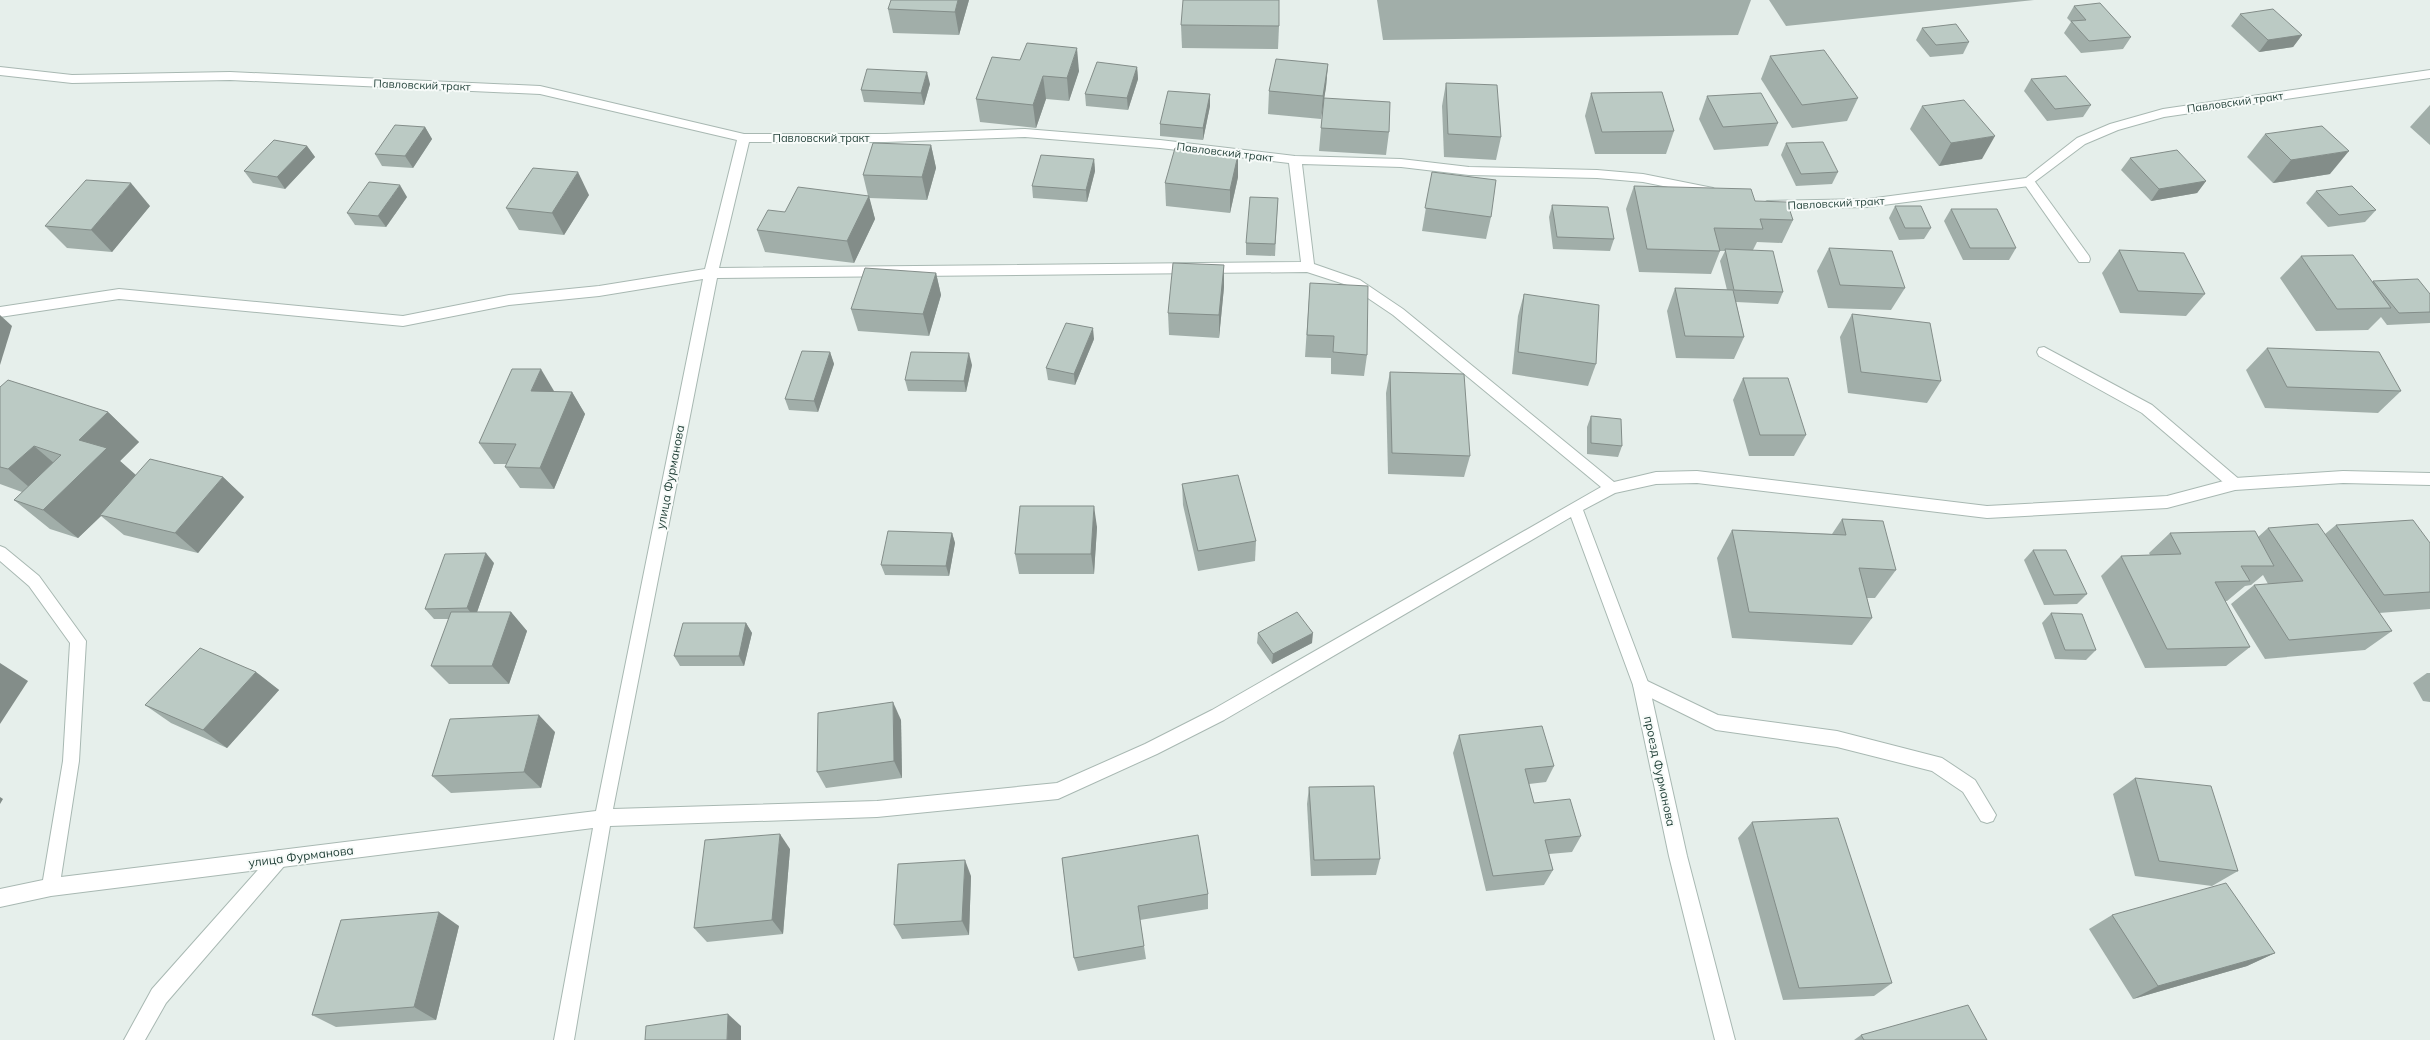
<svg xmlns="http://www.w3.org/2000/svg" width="2430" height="1040" viewBox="0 0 2430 1040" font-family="Mulish,sans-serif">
<rect width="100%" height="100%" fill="#e6efeb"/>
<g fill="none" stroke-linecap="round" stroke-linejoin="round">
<defs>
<g id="service">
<polygon points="2029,178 2033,179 2089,256 2090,259 2089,262 2079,262 2025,185 2023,182 2025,179"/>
<polygon points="2044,347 2152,405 2240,480 2242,484 2240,488 2230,488 2142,413 2039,356 2037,352 2039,348"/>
<polygon points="1641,678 1718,715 1837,731 1942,758 1975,780 1996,815 1993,821 1987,823 1981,821 1963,792 1932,771 1837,747 1716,730 1635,690 1633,685 1635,680"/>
<polygon points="279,850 285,853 288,859 285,865 166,1003 145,1040 124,1040 152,989 273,853"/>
</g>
<g id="minor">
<path d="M0 67 72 75 230 72 540 86 744 134H885L1025 129 1160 140 1295 156 1401 159 1469 167 1597 170 1643 174 1713 188 1719 192 1713 196 1643 182 1597 178 1469 175 1401 167 1302 164 1314 264 1360 280 1403 309 1614 482 1656 472 1697 471 1987 506 2167 496 2235 478 2343 471 2430 473V485L2343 483 2235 490 2167 508 1987 518 1697 483 1656 484 1615 493 1583 510 1649 685 1687 856 1735 1040H1715L1669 856 1633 685 1571 517 1224 720 1157 754 1058 799 877 817 610 826 574 1040H554L593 828 51 896 0 907V889L43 880 63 761 70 643 29 586 0 561V546L5 548 39 576 86 641 79 761 61 877 596 811 703 279 599 296 509 305 403 326 119 299 0 317V307L119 289 403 316 509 295 599 286 705 269 737 140 540 94 230 80 72 83 0 75ZM1025 137 1160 148 1289 163 1301 262 719 268 749 142H885ZM1307 272 1350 286 1393 315 1601 487 1212 710 1145 744 1057 783 877 801 613 809 717 278Z"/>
<polygon points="2430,70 2430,78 2164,117 2118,130 2085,144 2029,186 1868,207 1767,209 1761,205 1767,201 1868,199 2026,178 2077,138 2110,124 2163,109"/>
</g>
</defs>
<use href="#service" stroke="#a8b8b2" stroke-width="2"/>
<use href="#minor" stroke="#a8b8b2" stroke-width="2"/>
<use href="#service" fill="#fff" fill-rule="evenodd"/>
<use href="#minor" fill="#fff" fill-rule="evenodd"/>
</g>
<g fill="#a1aea9">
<polygon points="969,0 959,35 893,33 888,9"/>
<polygon points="1377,0 1751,0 1738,35 1383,40"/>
<polygon points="1769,0 2034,0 1786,26"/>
<polygon points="2074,6 2131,37 2123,49 2081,53 2064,33 2071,22 2067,18"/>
<polygon points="2240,14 2302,35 2293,47 2259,52 2231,26"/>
<polygon points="1181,25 1279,26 1278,49 1182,48"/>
<polygon points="1922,28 1969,42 1963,54 1930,57 1916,40"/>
<polygon points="1770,56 1858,98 1847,121 1792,128 1761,79"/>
<polygon points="992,57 1079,71 1069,101 1046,99 1036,128 980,122 976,99"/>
<polygon points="1328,64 1326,87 1324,98 1389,132 1386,155 1319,151 1323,105 1321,119 1268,114 1269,91"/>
<polygon points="1137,67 1138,79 1128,110 1086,106 1085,94"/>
<polygon points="2031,79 2091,105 2083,117 2047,121 2024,91"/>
<polygon points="1446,83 1501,137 1496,160 1444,157 1442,106"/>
<polygon points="930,84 924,105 864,102 861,90"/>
<polygon points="1591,93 1674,131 1666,154 1595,154 1585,116"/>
<polygon points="1210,94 1210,106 1203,140 1160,136 1160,124"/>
<polygon points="1707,96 1778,123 1768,146 1714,150 1699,119"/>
<polygon points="2430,105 2430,145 2410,127"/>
<polygon points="1922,106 1982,159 1939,166 1910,129"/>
<polygon points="425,127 432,139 413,168 382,166 375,154"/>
<polygon points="2265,134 2330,174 2273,183 2247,157"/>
<polygon points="1786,143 1838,172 1832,184 1796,186 1781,155"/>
<polygon points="931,145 936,168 927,200 869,198 875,219 854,263 765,252 757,230 785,212 868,196 863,175"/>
<polygon points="307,146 315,157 285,189 253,183 244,171"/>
<polygon points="1238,155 1238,177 1230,213 1166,206 1165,183"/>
<polygon points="2130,158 2206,181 2197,193 2151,201 2121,170"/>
<polygon points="1094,159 1095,171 1087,202 1033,198 1032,186"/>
<polygon points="1432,172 1491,217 1486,239 1422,231"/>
<polygon points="1634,186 1755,201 1793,220 1782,243 1757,242 1753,250 1783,292 1778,304 1736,302 1744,337 1734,359 1676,358 1667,311 1675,288 1727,290 1720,261 1725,251 1720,251 1711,274 1639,272 1626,209"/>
<polygon points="2316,191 2376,210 2365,222 2328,227 2306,203"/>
<polygon points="589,195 564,235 519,230 506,208"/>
<polygon points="407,197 386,227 355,225 347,213"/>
<polygon points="1278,198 1275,256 1246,255 1246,243"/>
<polygon points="1552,205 1614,239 1610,251 1553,249 1549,217"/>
<polygon points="150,206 112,252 67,248 45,226"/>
<polygon points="1895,206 1931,228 1924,239 1899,240 1889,218"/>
<polygon points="1951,209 2016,248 2009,260 1963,260 1944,221"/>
<polygon points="1829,248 1905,288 1891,310 1828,308 1817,271"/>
<polygon points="2119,250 2205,294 2186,316 2120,313 2102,273"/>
<polygon points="2301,256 2372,282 2373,281 2430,294 2430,323 2387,325 2381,317 2368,330 2316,331 2280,278"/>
<polygon points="1224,265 1224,287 1219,338 1169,335 1168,313"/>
<polygon points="936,273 941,295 929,336 858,331 851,309"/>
<polygon points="1310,283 1367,355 1364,376 1331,374 1331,358 1305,357"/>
<polygon points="1524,294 1596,364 1588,386 1512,374 1518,316"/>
<polygon points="1852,314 1941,381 1927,403 1848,393 1840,337"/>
<polygon points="1094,339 1075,385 1048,380 1046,368"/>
<polygon points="2267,348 2401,391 2378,413 2265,408 2246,370"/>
<polygon points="830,352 834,364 818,412 789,410 785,399"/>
<polygon points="972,365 966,392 908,391 905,380"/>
<polygon points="1390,372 1470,456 1464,477 1388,474 1386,393"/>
<polygon points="1743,378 1806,435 1794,456 1749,456 1733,400"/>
<polygon points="0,387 108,412 139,442 120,461 136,475 223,477 244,497 198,553 124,535 101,516 78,538 50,529 14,500 22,492 0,484"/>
<polygon points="554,391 554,392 572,392 585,414 554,489 520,488 505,467 507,464 494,464 479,443"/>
<polygon points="1591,416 1622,446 1618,457 1587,454 1587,427"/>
<polygon points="1182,484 1256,541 1255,561 1198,571 1183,505"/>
<polygon points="1842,519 1896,570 1875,598 1867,598 1872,618 1852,645 1732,638 1717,558 1732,530 1832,534"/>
<polygon points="2336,525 2430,543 2430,609 2379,613 2392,631 2365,650 2265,659 2231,604 2254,585 2268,584 2263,575 2251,585 2245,586 2227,601 2225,601 2250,647 2226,666 2145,668 2101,576 2121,556 2150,555 2149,553 2170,533 2258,537 2268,528 2325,534"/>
<polygon points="1097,527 1094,574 1019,574 1015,554"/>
<polygon points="952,533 955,543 949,576 885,575 881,565"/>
<polygon points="2033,550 2087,594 2077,604 2044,605 2024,560"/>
<polygon points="494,563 477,612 511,612 527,631 509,684 449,684 431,666 449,619 434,619 425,609"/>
<polygon points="2051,613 2096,650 2086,660 2055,659 2042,623"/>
<polygon points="746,623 752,633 744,666 680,666 674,656"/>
<polygon points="1258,633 1312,643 1272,664 1257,643"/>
<polygon points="256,672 279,690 227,748 171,723 145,705"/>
<polygon points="2427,673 2430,673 2430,702 2423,701 2413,683"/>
<polygon points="901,720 902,778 826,788 817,772"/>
<polygon points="555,732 541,788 451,793 432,776"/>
<polygon points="1459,735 1554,766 1546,782 1529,784 1534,803 1581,836 1572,852 1549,854 1553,870 1544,885 1486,891 1453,753"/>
<polygon points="2135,778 2238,871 2212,886 2135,876 2113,794"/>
<polygon points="1309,787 1380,859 1376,875 1311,876 1307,804"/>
<polygon points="1752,822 1892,983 1874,996 1783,1000 1738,838"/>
<polygon points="790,849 783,934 707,942 694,928"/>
<polygon points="1062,858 1208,894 1208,909 1140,920 1146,959 1078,971 1074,958"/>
<polygon points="971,876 969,935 902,939 894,925"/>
<polygon points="2112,915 2275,953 2247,966 2133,999 2089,929"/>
<polygon points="459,926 436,1020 336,1027 312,1015"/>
<polygon points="1861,1035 1987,1040 1854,1040"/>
</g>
<g fill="#838d89">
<polygon points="958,0 969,0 959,35 955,12"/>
<polygon points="2302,35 2293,47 2259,52 2268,40"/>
<polygon points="1077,48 1079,71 1069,101 1067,78"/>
<polygon points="1328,64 1326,87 1321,119 1323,96"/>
<polygon points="1137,67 1138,79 1128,110 1127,98"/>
<polygon points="927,72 930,84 924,105 921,93"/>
<polygon points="1043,76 1046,99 1036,128 1033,105"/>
<polygon points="1210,94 1210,106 1203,140 1203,128"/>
<polygon points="425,127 432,139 413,168 405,156"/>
<polygon points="1995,136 1982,159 1939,166 1951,143"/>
<polygon points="931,145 936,168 927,200 922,177"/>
<polygon points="307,146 315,157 285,189 277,177"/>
<polygon points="2349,151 2330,174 2273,183 2291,160"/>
<polygon points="1238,155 1238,177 1230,213 1230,190"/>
<polygon points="1094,159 1095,171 1087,202 1086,190"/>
<polygon points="578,172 589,195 564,235 552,213"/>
<polygon points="2206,181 2197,193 2151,201 2159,189"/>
<polygon points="131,183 150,206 112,252 91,230"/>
<polygon points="400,185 407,197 386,227 378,216"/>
<polygon points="869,196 875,219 854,263 847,241"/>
<polygon points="1224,265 1224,287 1219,338 1219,315"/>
<polygon points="936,273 941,295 929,336 923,314"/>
<polygon points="0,315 12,326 0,365"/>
<polygon points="1093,328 1094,339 1075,385 1074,374"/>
<polygon points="830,352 834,364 818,412 814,401"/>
<polygon points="969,353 972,365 966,392 964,381"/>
<polygon points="541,369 554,391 545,412 531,391"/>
<polygon points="572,392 585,414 554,489 540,468"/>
<polygon points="108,412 139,442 120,461 139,478 100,515 101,516 78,538 43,510 79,440"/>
<polygon points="34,446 68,475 43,499 8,469"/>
<polygon points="223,477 244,497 198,553 175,533"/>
<polygon points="1094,506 1097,527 1094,574 1091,554"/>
<polygon points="952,533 955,543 949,576 946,566"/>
<polygon points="486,553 494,563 475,618 467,608"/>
<polygon points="511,612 527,631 509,684 492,666"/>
<polygon points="746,623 752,633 744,666 739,656"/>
<polygon points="1313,633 1312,643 1272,664 1273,654"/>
<polygon points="0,663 28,681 0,724"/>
<polygon points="256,672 279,690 227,748 203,730"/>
<polygon points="893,702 901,720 902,778 894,761"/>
<polygon points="539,715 555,732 541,788 524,772"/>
<polygon points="0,797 3,799 0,804"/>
<polygon points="780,834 790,849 783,934 772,920"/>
<polygon points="965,860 971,876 969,935 962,921"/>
<polygon points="439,912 459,926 436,1020 414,1007"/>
<polygon points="2275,953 2247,966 2133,999 2158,986"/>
<polygon points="728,1014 741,1026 741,1040 727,1040"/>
</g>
<g fill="#bbcac4" stroke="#838d89">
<polygon points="891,0 958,0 955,12 888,9"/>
<polygon points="1183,0 1279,0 1279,26 1181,25"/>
<polygon points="2100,3 2131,37 2089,41 2071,21 2086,20 2074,6"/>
<polygon points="2273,9 2302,35 2268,40 2240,14"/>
<polygon points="1956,24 1969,42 1936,45 1922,28"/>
<polygon points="1027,43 1077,48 1067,78 1043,76 1033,105 976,99 992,57 1020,60"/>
<polygon points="1824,50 1858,98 1802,105 1770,56"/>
<polygon points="1276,59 1328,64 1323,96 1269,91"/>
<polygon points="1097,62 1137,67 1127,98 1085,94"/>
<polygon points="867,69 927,72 921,93 861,90"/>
<polygon points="2066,76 2091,105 2055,109 2031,79"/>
<polygon points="1446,83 1497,85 1501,137 1448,134"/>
<polygon points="1168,91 1210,94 1203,128 1160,124"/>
<polygon points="1662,92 1674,131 1602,132 1591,93"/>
<polygon points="1761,93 1778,123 1723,127 1707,96"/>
<polygon points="1324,98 1390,102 1389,132 1321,128"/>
<polygon points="1964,100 1995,136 1951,143 1922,106"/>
<polygon points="395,125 425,127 405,156 375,154"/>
<polygon points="2322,126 2349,151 2291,160 2265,134"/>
<polygon points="274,140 307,146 277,177 244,171"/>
<polygon points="1823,142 1838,172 1801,174 1786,143"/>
<polygon points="873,143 931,145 922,177 863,175"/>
<polygon points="1175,148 1238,155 1230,190 1165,183"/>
<polygon points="2177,150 2206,181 2159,189 2130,158"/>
<polygon points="1041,155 1094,159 1086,190 1032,186"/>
<polygon points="533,168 578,172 552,213 506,208"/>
<polygon points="1432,172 1496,180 1491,217 1425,208"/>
<polygon points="86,180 131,183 91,230 45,226"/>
<polygon points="369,182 400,185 378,216 347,213"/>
<polygon points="1634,186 1751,189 1755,201 1787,202 1793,220 1760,219 1763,229 1714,228 1720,251 1647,249"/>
<polygon points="2352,186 2376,210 2339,215 2316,191"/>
<polygon points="798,187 869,196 847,241 757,230 768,210 785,212"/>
<polygon points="1250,197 1278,198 1275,244 1246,243"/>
<polygon points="1552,205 1608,207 1614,239 1557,237"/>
<polygon points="1895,206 1921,206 1931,228 1905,228"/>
<polygon points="1951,209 1997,209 2016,248 1970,248"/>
<polygon points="1829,248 1892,251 1905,288 1840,285"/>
<polygon points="1725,249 1773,251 1783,292 1734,290"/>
<polygon points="2119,250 2184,253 2205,294 2138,291"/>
<polygon points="2353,255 2391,308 2337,309 2301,256"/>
<polygon points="1173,263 1224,265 1219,315 1168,313"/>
<polygon points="865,268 936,273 923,314 851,309"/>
<polygon points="2418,279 2430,294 2430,312 2399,313 2373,281"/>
<polygon points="1310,283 1368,286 1367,355 1333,352 1334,336 1307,335"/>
<polygon points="1675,288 1733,290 1744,337 1685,336"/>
<polygon points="1524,294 1599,305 1596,364 1518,352"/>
<polygon points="1852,314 1930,323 1941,381 1861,372"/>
<polygon points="1066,323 1093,328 1074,374 1046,368"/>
<polygon points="2267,348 2379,352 2401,391 2287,387"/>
<polygon points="802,351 830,352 814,401 785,399"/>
<polygon points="911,352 969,353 964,381 905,380"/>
<polygon points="512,369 541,369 531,391 572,392 540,468 505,467 516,444 479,443"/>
<polygon points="1390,372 1464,374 1470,456 1392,453"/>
<polygon points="1743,378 1788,378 1806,435 1760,435"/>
<polygon points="8,380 108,412 79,440 107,448 43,510 14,500 61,455 34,446 8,469 0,467 0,387"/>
<polygon points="1591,416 1621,419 1622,446 1591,443"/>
<polygon points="150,459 223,477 175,533 100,515"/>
<polygon points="1238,475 1256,541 1198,551 1182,484"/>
<polygon points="1020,506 1094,506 1091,554 1015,554"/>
<polygon points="1842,519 1883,521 1896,570 1859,568 1872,618 1749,612 1732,530 1846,535"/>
<polygon points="2413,520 2430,543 2430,592 2384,595 2336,525"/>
<polygon points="2318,524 2392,631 2289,640 2254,585 2303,581 2268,528"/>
<polygon points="888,531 952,533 946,566 881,565"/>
<polygon points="2255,531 2274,566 2241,566 2250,581 2215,582 2250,647 2167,649 2121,556 2181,554 2170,533"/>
<polygon points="2033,550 2066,550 2087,594 2054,595"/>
<polygon points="486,553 467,608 425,609 445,554"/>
<polygon points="451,612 511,612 492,666 431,666"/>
<polygon points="1297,612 1313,633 1273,654 1258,633"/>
<polygon points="2051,613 2082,614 2096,650 2065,650"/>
<polygon points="683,623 746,623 739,656 674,656"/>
<polygon points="200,648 256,672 203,730 145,705"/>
<polygon points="893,702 894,761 817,772 818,713"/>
<polygon points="539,715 524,772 432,776 450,719"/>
<polygon points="1542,726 1554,766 1525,769 1534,803 1570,799 1581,836 1545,840 1553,870 1493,876 1459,735"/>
<polygon points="2135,778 2211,786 2238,871 2159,861"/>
<polygon points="1374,786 1380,859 1314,860 1309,787"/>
<polygon points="1838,818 1892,983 1799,988 1752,822"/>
<polygon points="780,834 772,920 694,928 705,840"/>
<polygon points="1198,835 1208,894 1138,906 1144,946 1074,958 1062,858"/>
<polygon points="965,860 962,921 894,925 898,864"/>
<polygon points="2226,883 2275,953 2158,986 2112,915"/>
<polygon points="439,912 414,1007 312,1015 341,920"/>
<polygon points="1968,1005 1987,1040 1864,1040 1861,1035"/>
<polygon points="728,1014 727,1040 645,1040 646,1026"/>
</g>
<g text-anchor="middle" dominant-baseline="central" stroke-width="4" stroke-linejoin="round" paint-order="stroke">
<g font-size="11" fill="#24423a" stroke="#f7fbf9">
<text transform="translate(422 85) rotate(2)">Павловский тракт</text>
<text transform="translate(2235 102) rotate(-8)">Павловский тракт</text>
<text x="821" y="138">Павловский тракт</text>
<text transform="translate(1225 152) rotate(7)">Павловский тракт</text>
<text transform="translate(1836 203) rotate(-3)">Павловский тракт</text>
</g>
<g font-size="12" fill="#24423a" stroke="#f7fbf9">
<text transform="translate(670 477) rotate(-79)">улица Фурманова</text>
<text transform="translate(1660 771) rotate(78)">проезд Фурманова</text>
<text transform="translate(301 856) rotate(-7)">улица Фурманова</text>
</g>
</g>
</svg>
